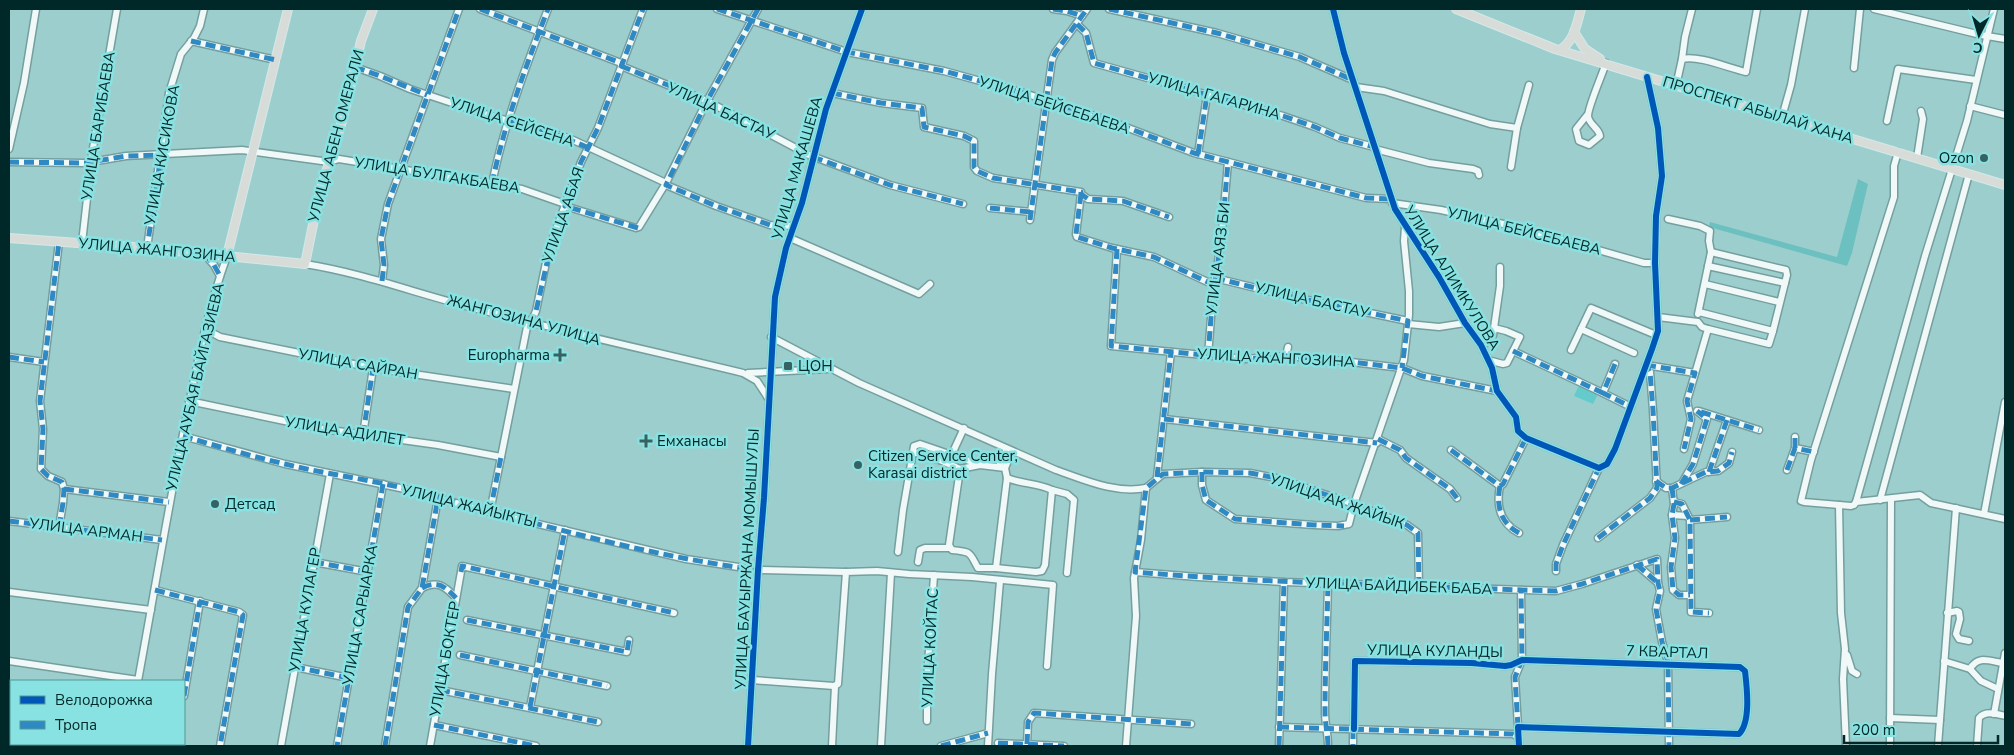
<svg xmlns="http://www.w3.org/2000/svg" width="2014" height="755" viewBox="0 0 2014 755" font-family="'Nunito Sans',sans-serif">
<rect width="100%" height="100%" fill="#9dcece"/>
<polygon fill="#64cbcc" points="1579,385 1598,394 1593,404 1574,396"/>
<polygon fill="#6dc0c0" points="1858,179 1868,184 1852,253 1847,266 1709,227 1710,222 1837,257"/>
<g fill="none" stroke-linecap="round" stroke-linejoin="round">
<defs>
<g id="minor">
<polyline points="480,9 621,63"/>
<polyline points="717,9 847,52 944,71 1024,93 1107,120 1194,153 1366,198 1391,199"/>
<polyline points="1053,9 1067,11 1082,16"/>
<polyline points="1109,9 1217,33 1300,57 1353,80"/>
<polyline points="1333,9 1344,53 1395,209 1439,277 1465,323 1481,345 1492,368 1497,391 1516,417 1518,431 1526,438 1599,468 1607,464 1615,449 1652,349 1658,331 1655,263 1656,216 1662,176 1658,128 1647,77"/>
<polyline points="1874,9 1981,35 2005,39"/>
<polyline points="1077,24 1086,33 1094,63 1283,116 1315,127 1340,138 1374,147"/>
<polyline points="191,41 276,60"/>
<polyline points="1682,59 1685,37 1692,9"/>
<polyline points="621,66 707,101 809,155 890,185 963,204"/>
<polyline points="355,67 380,76 410,89 488,115 571,139 666,183"/>
<polyline points="1854,68 1860,9"/>
<path d="M1676 86 1682 59C1699 55 1728 68 1746 72L1757 9"/>
<polyline points="1356,87 1384,91 1490,124 1517,128"/>
<polyline points="832,93 881,103 922,108 924,127 964,136 974,141 974,167 977,171 993,178 1081,192 1081,194 1088,199 1123,201 1169,217"/>
<polyline points="1970,106 2005,115"/>
<path d="M1588 114 1576 129 1579 141 1589 145 1600 136C1599 128 1589 125 1588 116 1588 107 1602 75 1606 63"/>
<polyline points="1782,117 1791,85 1805,9"/>
<polyline points="1887,121 1898,69 1976,80"/>
<polyline points="9,149 24,83 36,9"/>
<polyline points="1375,149 1429,163 1473,169 1478,171 1479,175"/>
<polyline points="1898,152 1894,166 1894,197 1811,460 1801,501 1804,502 1851,506 1854,505 1856,502 1920,495 1931,503 2005,519"/>
<polyline points="1198,154 1207,95"/>
<polyline points="1917,158 1923,119 1921,111"/>
<polyline points="9,162 85,163 126,156 242,150 329,162 339,159 522,189 565,204"/>
<polyline points="1511,167 1517,128 1529,85"/>
<path d="M492 184C504 124 526 66 548 9"/>
<polyline points="666,185 716,206 770,225 793,226"/>
<polyline points="1081,194 1076,234 1077,237 1112,248 1154,257 1214,285"/>
<polyline points="1392,203 1441,210 1521,228 1644,263 1655,263"/>
<polyline points="565,206 636,228 639,227 666,183 707,101 758,9"/>
<polyline points="990,208 1031,212"/>
<polyline points="1668,219 1700,226 1710,231 1709,241 1711,252 1698,314"/>
<polyline points="1030,220 1052,60 1055,53 1087,9"/>
<polyline points="790,238 919,294 930,284"/>
<polyline points="82,243 92,154 117,9"/>
<polyline points="147,248 169,93 181,54 194,38 200,26 204,9"/>
<polyline points="1117,249 1111,346 1245,359 1286,356 1334,360 1402,368 1422,376 1497,391"/>
<polyline points="204,254 214,265 220,276"/>
<path d="M305 264C362 273 415 293 470 307 561 331 652 351 743 373L757 381 768 398"/>
<polyline points="1708,266 1785,283"/>
<polyline points="1215,278 1293,297 1408,321"/>
<polyline points="382,281 384,265 381,239 388,204 459,9"/>
<polyline points="1705,284 1779,302"/>
<polyline points="1699,312 1773,331 1787,275 1786,270 1711,252"/>
<polyline points="1658,317 1698,322 1702,327 1708,329 1687,401 1691,419 1684,449"/>
<polyline points="1408,324 1439,327 1465,323"/>
<polyline points="205,329 220,337 373,368 514,389"/>
<polyline points="1581,329 1634,353"/>
<polyline points="1708,329 1769,344 1773,331"/>
<path d="M771 337 859 383 1056 470C1085 480 1115 494 1146 488"/>
<polyline points="1481,345 1491,340 1493,335 1500,286 1500,267"/>
<polyline points="1571,350 1591,308 1656,335"/>
<polyline points="1513,351 1603,393"/>
<polyline points="1208,356 1213,292 1221,243 1228,162"/>
<polyline points="1286,356 1288,347"/>
<polyline points="9,357 44,362"/>
<polyline points="1488,360 1503,364 1507,363 1520,337 1506,331 1494,328"/>
<polyline points="1615,364 1603,393 1631,407"/>
<polyline points="1646,365 1695,373"/>
<polyline points="748,373 828,369"/>
<polyline points="189,401 323,429 438,445 501,457"/>
<polyline points="1699,411 1759,430"/>
<polyline points="1164,419 1377,443"/>
<polyline points="363,435 373,368"/>
<polyline points="183,436 285,464 405,489 496,514 686,559 758,570 846,572"/>
<polyline points="1378,439 1400,450 1406,458 1450,489 1457,498"/>
<polyline points="1795,448 1795,437"/>
<polyline points="1451,450 1500,486 1503,484 1526,438"/>
<polyline points="913,452 914,446 920,444 978,464"/>
<polyline points="952,454 964,428"/>
<path d="M980 465 1005 468 1007 478 996 568H978C969 552 972 552 952 550L949 545 960 469Z"/>
<polyline points="999,466 1007,449"/>
<polyline points="1005,468 1012,451"/>
<polyline points="1787,470 1795,448 1814,452"/>
<polyline points="1202,472 1202,485 1206,500 1235,519 1314,525 1338,526 1349,524 1354,504 1404,360 1409,315 1409,291 1404,241 1405,227"/>
<polyline points="1709,472 1727,420"/>
<polyline points="1157,477 1171,352"/>
<polyline points="1656,481 1666,488 1672,488 1706,472 1718,471 1729,463 1732,452"/>
<polyline points="1682,483 1693,464 1707,419 1697,411"/>
<path d="M1500 486C1496 505 1500 523 1519 533"/>
<polyline points="1146,488 1163,474 1202,472 1250,473 1276,478 1354,504 1407,525 1418,533 1419,587"/>
<polyline points="1672,488 1674,504 1672,515 1675,538 1671,567 1673,590 1679,595 1690,595"/>
<polyline points="64,489 169,502"/>
<polyline points="1052,490 1067,494 1074,500 1067,573"/>
<polyline points="1880,500 1969,174"/>
<polyline points="1674,502 1682,504 1690,520 1691,612 1709,613"/>
<polyline points="1856,502 1925,256 1967,121 1994,9"/>
<polyline points="1839,505 1841,613 1845,649 1843,679 1846,746"/>
<polyline points="490,512 528,322 533,318 536,311 549,248 581,162 598,128 643,9"/>
<polyline points="1984,514 2005,402"/>
<polyline points="1672,515 1688,516"/>
<polyline points="1690,520 1727,517"/>
<polyline points="9,521 162,540"/>
<polyline points="59,527 63,503 64,489 62,482 48,476 41,469 43,429 40,401 59,242"/>
<polyline points="1598,538 1650,498 1657,488 1653,410 1650,372 1646,365"/>
<polyline points="898,552 903,510 913,452 942,461 960,469"/>
<polyline points="314,562 368,572"/>
<polyline points="918,562 920,550 925,548 950,548"/>
<polyline points="1637,565 1658,583"/>
<path d="M996 568 1036 572 1042 571 1045 565 1052 490C1038 483 1021 484 1007 478"/>
<polyline points="1556,571 1556,564 1563,545 1599,468"/>
<polyline points="1135,572 1198,577 1284,582 1556,591 1582,584 1657,559 1658,583 1660,591 1656,609 1662,642 1668,662 1669,746"/>
<path d="M422 588C437 580 445 586 456 598"/>
<polyline points="155,590 239,612 243,615 220,746"/>
<polyline points="9,592 151,610"/>
<polyline points="1947,613 1957,611 1959,612 1960,619 1956,634 1959,639 1969,641"/>
<polyline points="467,620 627,652 629,640"/>
<polyline points="460,655 607,686"/>
<polyline points="1847,655 1852,671 1857,674"/>
<polyline points="9,661 138,680"/>
<polyline points="1944,661 1970,669 1981,681 1998,689"/>
<polyline points="295,667 349,678"/>
<path d="M1970 669C1978 655 1989 661 2003 663"/>
<polyline points="752,680 834,686 838,684 846,572 877,571 909,574 972,577 1053,585 1047,666"/>
<path d="M138 681C153 599 167 516 183 434 195 374 206 314 227 256"/>
<polyline points="440,690 598,722"/>
<polyline points="184,696 200,601"/>
<polyline points="530,707 565,530"/>
<polyline points="1994,714 2005,653"/>
<polyline points="1890,718 1940,720"/>
<polyline points="927,721 927,680 934,575"/>
<polyline points="434,725 536,746"/>
<polyline points="1279,727 1513,734 1518,737"/>
<polyline points="1518,727 1515,677 1522,660 1521,590"/>
<polyline points="1353,729 1353,746"/>
<path d="M1354 729 1355 661 1472 663 1505 666 1511 665 1522 660 1740 667 1745 671C1747 688 1751 722 1739 734L1518 727 1519 746"/>
<polyline points="9,733 11,733"/>
<polyline points="998,743 1064,746"/>
<polyline points="93,744 109,746"/>
<polyline points="1027,744 1028,722 1034,713 1191,724"/>
<polyline points="127,746 127,744"/>
<polyline points="175,746 176,744"/>
<polyline points="281,746 330,474"/>
<polyline points="337,746 383,484"/>
<polyline points="385,746 408,607 422,588 438,498"/>
<polyline points="430,746 462,566 674,613"/>
<polyline points="748,746 758,570 764,498 775,297 786,248 802,203 826,109 862,9"/>
<polyline points="832,746 835,686"/>
<polyline points="881,746 891,573"/>
<polyline points="941,746 988,733"/>
<polyline points="988,746 992,674 1000,581"/>
<polyline points="1126,746 1136,616 1134,578 1141,540 1146,488"/>
<polyline points="1279,746 1284,582"/>
<path d="M1328 746C1328 734 1325 724 1325 712 1325 669 1327 626 1328 583"/>
<polyline points="1890,746 1891,499"/>
<polyline points="1938,746 1956,508"/>
<path d="M1977 746 1979 718C1985 710 1997 714 2005 716"/>
</g>
<g id="major">
<polyline points="1456,9 1555,49 2005,185"/>
<polyline points="1574,32 1585,49 1600,59"/>
<path d="M1559 50C1574 43 1577 23 1581 9"/>
<polyline points="9,238 147,248 305,264 319,195 343,118 361,41 373,9"/>
<polyline points="227,256 288,9"/>
</g>
</defs>
<use href="#minor" stroke="#759e9e" stroke-width="9"/>
<use href="#major" stroke="#d3e9e9" stroke-width="10"/>
<use href="#minor" stroke="#f0f8f8" stroke-width="6"/>
<use href="#major" stroke="#d8dcd8" stroke-width="8"/>
<g stroke="#2f89c2" stroke-width="5" stroke-dasharray="10 5" stroke-linecap="butt">
<polyline points="480,9 621,63"/>
<polyline points="717,9 847,52 944,71 1024,93 1107,120 1194,153 1366,198 1391,199"/>
<polyline points="758,9 707,101 666,185 716,206 770,225 793,226"/>
<polyline points="1053,9 1067,11 1082,16"/>
<polyline points="1109,9 1217,33 1300,57 1353,80"/>
<polyline points="1077,24 1086,33 1094,63 1283,116 1315,127 1340,138 1374,147"/>
<polyline points="191,41 276,60"/>
<polyline points="621,66 707,101"/>
<polyline points="355,67 380,76 427,95"/>
<polyline points="832,93 881,103 922,108 924,127 964,136 974,141 974,167 977,171 993,178 1081,192 1081,194 1088,199 1123,201 1169,217"/>
<polyline points="508,121 551,132 589,148"/>
<polyline points="1198,154 1207,95"/>
<polyline points="813,157 890,185 963,204"/>
<polyline points="9,162 85,163 126,156 161,155 147,248"/>
<path d="M492 184C504 124 526 66 548 9"/>
<polyline points="1081,194 1076,234 1077,237 1112,248 1154,257 1214,285"/>
<polyline points="990,208 1031,212"/>
<polyline points="1030,220 1052,60 1055,53 1087,9"/>
<polyline points="638,228 565,206 581,162 598,128 643,9"/>
<polyline points="1117,249 1111,346 1245,359 1286,356 1334,360 1402,368 1422,376 1497,391"/>
<polyline points="204,254 214,265 220,276"/>
<polyline points="1215,278 1293,297 1408,321 1402,368"/>
<polyline points="382,281 384,265 381,239 388,204 459,9"/>
<polyline points="528,322 533,318 536,311 552,241"/>
<polyline points="1513,351 1603,393"/>
<polyline points="1208,356 1213,292 1221,243 1228,162"/>
<polyline points="9,357 44,362"/>
<polyline points="1615,364 1603,393 1631,407"/>
<polyline points="1646,365 1695,373 1687,401 1691,419 1684,449"/>
<polyline points="1701,412 1759,430"/>
<polyline points="1164,419 1377,443"/>
<polyline points="363,435 373,368"/>
<path d="M183 436C216 446 251 456 285 464 325 474 367 479 407 489 523 519 638 555 758 570"/>
<polyline points="1378,439 1400,450 1406,458 1450,489 1457,498"/>
<polyline points="1795,448 1795,437"/>
<polyline points="1451,450 1500,486 1503,484 1526,438 1528,439"/>
<polyline points="1787,470 1795,448 1814,452"/>
<polyline points="1202,472 1202,485 1206,500 1235,519 1314,525 1344,526"/>
<polyline points="1709,472 1727,420"/>
<polyline points="1157,477 1171,352"/>
<polyline points="1656,481 1666,488 1672,488 1706,472 1718,471 1729,463 1732,452"/>
<polyline points="1681,484 1693,464 1707,419 1697,411"/>
<path d="M1500 486C1496 505 1500 523 1519 533"/>
<polyline points="1672,488 1674,504 1672,515 1675,538 1671,567 1673,590 1679,595 1690,595"/>
<polyline points="64,489 169,502"/>
<polyline points="1674,502 1682,504 1690,520 1691,612 1709,613"/>
<polyline points="490,512 501,457"/>
<polyline points="1690,520 1727,517"/>
<polyline points="9,521 162,540"/>
<polyline points="59,527 63,503 64,489 62,482 48,476 41,469 43,429 40,401 59,242"/>
<polyline points="1598,538 1650,498 1657,488 1653,410 1650,372 1646,365"/>
<polyline points="314,562 368,572 383,484"/>
<polyline points="1637,565 1658,583"/>
<polyline points="1556,571 1556,564 1563,545 1599,468"/>
<polyline points="461,572 462,566 674,613"/>
<path d="M1419 587 1418 533 1407 525 1354 504 1276 478 1250 473 1202 472 1163 474 1146 488 1135 572C1263 583 1392 585 1521 590L1556 591 1582 584 1657 559 1658 583 1660 591 1656 609 1662 642 1668 662 1669 746"/>
<path d="M422 588C437 580 445 586 456 598"/>
<polyline points="155,590 239,612 243,615 220,746"/>
<polyline points="467,620 627,652 629,640"/>
<polyline points="460,655 607,686"/>
<polyline points="295,667 349,678 337,746"/>
<polyline points="440,690 598,722"/>
<polyline points="184,696 200,601"/>
<polyline points="530,707 565,530"/>
<polyline points="434,725 536,746"/>
<polyline points="1279,727 1513,734 1518,737"/>
<polyline points="1518,727 1515,677 1522,660 1521,590"/>
<polyline points="1353,729 1353,746"/>
<polyline points="998,743 1064,746"/>
<polyline points="1027,744 1028,722 1034,713 1191,724"/>
<polyline points="175,746 176,744"/>
<polyline points="385,746 408,607 422,588 438,498"/>
<polyline points="941,746 988,733"/>
<polyline points="1279,746 1284,582"/>
<path d="M1328 746C1328 734 1325 724 1325 712 1325 669 1327 626 1328 583"/>
</g>
<defs>
<g id="cycleway">
<polyline points="1333,9 1344,53 1395,209 1439,277 1465,323 1481,345 1492,368 1497,391 1516,417 1518,431 1526,438 1599,468 1607,464 1615,449 1652,349 1658,331 1655,263 1656,216 1662,176 1658,128 1647,77"/>
<path d="M1354 729 1355 661 1472 663 1505 666 1511 665 1522 660 1740 667 1745 671C1747 688 1751 722 1739 734L1518 727 1519 746"/>
<polyline points="748,746 758,570 764,498 775,297 786,248 802,203 826,109 862,9"/>
</g>
</defs>
<use href="#cycleway" stroke="#89e2e2" stroke-width="9"/>
<use href="#cycleway" stroke="#0057b8" stroke-width="6"/>
</g>
<g fill="#376262" stroke="#89e2e2" stroke-width="2">
<circle cx="1984" cy="158" r="5"/>
<path d="M557.5 347.5h5v5h5v5h-5v5h-5v-5h-5v-5h5z"/>
<rect x="783" y="361" width="10" height="10" rx="2.5"/>
<path d="M643.5 433.5h5v5h5v5h-5v5h-5v-5h-5v-5h5z"/>
<circle cx="858" cy="465" r="5"/>
<circle cx="215" cy="504" r="5"/>
</g>
<g text-anchor="middle" dominant-baseline="central" stroke-width="5" stroke-linejoin="round" paint-order="stroke">
<g font-size="15" fill="#002828" stroke="#89e2e2">
<text transform="translate(1214 96) rotate(16)">УЛИЦА ГАГАРИНА</text>
<text transform="translate(1054 105) rotate(18)">УЛИЦА БЕЙСЕБАЕВА</text>
<text transform="translate(1758 110) rotate(17)">ПРОСПЕКТ АБЫЛАЙ ХАНА</text>
<text transform="translate(721 111) rotate(25)">УЛИЦА БАСТАУ</text>
<text transform="translate(512 122) rotate(18)">УЛИЦА СЕЙСЕНА</text>
<text transform="translate(98 126) rotate(-81)">УЛИЦА БАРИБАЕВА</text>
<text transform="translate(336 136) rotate(-75)">УЛИЦА АБЕН ОМЕРАЛИ</text>
<text transform="translate(162 155) rotate(-80)">УЛИЦА КИСИКОВА</text>
<text transform="translate(797 168) rotate(-74)">УЛИЦА МАКАШЕВА</text>
<text transform="translate(437 175) rotate(9)">УЛИЦА БУЛГАКБАЕВА</text>
<text transform="translate(563 215) rotate(-71)">УЛИЦА АБАЯ</text>
<text transform="translate(1524 231) rotate(14)">УЛИЦА БЕЙСЕБАЕВА</text>
<text transform="translate(157 250) rotate(5)">УЛИЦА ЖАНГОЗИНА</text>
<text transform="translate(1218 259) rotate(-83)">УЛИЦА АЯЗ БИ</text>
<text transform="translate(1452 278) rotate(58)">УЛИЦА АЛИМКУЛОВА</text>
<text transform="translate(1312 300) rotate(13)">УЛИЦА БАСТАУ</text>
<text transform="translate(524 320) rotate(15)">ЖАНГОЗИНА УЛИЦА</text>
<text transform="translate(1276 358) rotate(3)">УЛИЦА ЖАНГОЗИНА</text>
<text transform="translate(358 364) rotate(10)">УЛИЦА САЙРАН</text>
<text transform="translate(195 387) rotate(-77)">УЛИЦА АУБАЯ БАЙГАЗИЕВА</text>
<text transform="translate(345 431) rotate(9)">УЛИЦА АДИЛЕТ</text>
<text transform="translate(1337 501) rotate(19)">УЛИЦА АК ЖАЙЫК</text>
<text transform="translate(469 506) rotate(14)">УЛИЦА ЖАЙЫКТЫ</text>
<text transform="translate(86 530) rotate(7)">УЛИЦА АРМАН</text>
<text transform="translate(747 559) rotate(-87)">УЛИЦА БАУЫРЖАНА МОМЫШУЛЫ</text>
<text transform="translate(1399 586) rotate(2)">УЛИЦА БАЙДИБЕК БАБА</text>
<text transform="translate(305 610) rotate(-80)">УЛИЦА КУЛАГЕР</text>
<text transform="translate(360 615) rotate(-80)">УЛИЦА САРЫАРКА</text>
<text transform="translate(930 648) rotate(-87)">УЛИЦА КОЙТАС</text>
<text transform="translate(1435 651) rotate(1)">УЛИЦА КУЛАНДЫ</text>
<text transform="translate(1667 652) rotate(2)">7 КВАРТАЛ</text>
<text transform="translate(445 659) rotate(-80)">УЛИЦА БОКТЕР</text>
</g>
<g font-size="15" fill="#002828" stroke="#89e2e2" text-anchor="start">
<text x="1974" y="158" text-anchor="end">Ozon</text>
<text x="550" y="355" text-anchor="end">Europharma</text>
<text x="798" y="366">ЦОН</text>
<text x="657" y="441">Емханасы</text>
<text x="868" y="456">Citizen Service Center,<tspan x="868" dy="17">Karasai district</tspan></text>
<text x="225" y="504">Детсад</text>
</g>
</g>
<rect width="2014" height="755" fill="none" stroke="#002828" stroke-width="20"/>
<rect x="10" y="680" width="175" height="65" fill="#89e2e2" stroke="#529898"/>
<rect x="20" y="696" width="25" height="8" fill="#0057b8" stroke="#529898"/>
<text x="55" y="705" font-size="15" fill="#002828">Велодорожка</text>
<rect x="20" y="721" width="25" height="8" fill="#2f89c2" stroke="#529898"/>
<text x="55" y="730" font-size="15" fill="#002828">Тропа</text>
<g transform="translate(1979 35) rotate(185)" stroke="#89e2e2" stroke-width="4" paint-order="stroke">
<path d="M0-4L9 19L0 12L-9 19Z" fill="#002828"/>
<text y="-8" font-size="14" font-weight="bold" text-anchor="middle" fill="#002828">С</text>
</g>
<path d="M1844 735v8h154v-8" fill="none" stroke="#002828" stroke-width="2.5"/>
<text x="1852" y="735" font-size="15" fill="#002828" stroke="#89e2e2" stroke-width="4" paint-order="stroke">200 m</text>
</svg>
